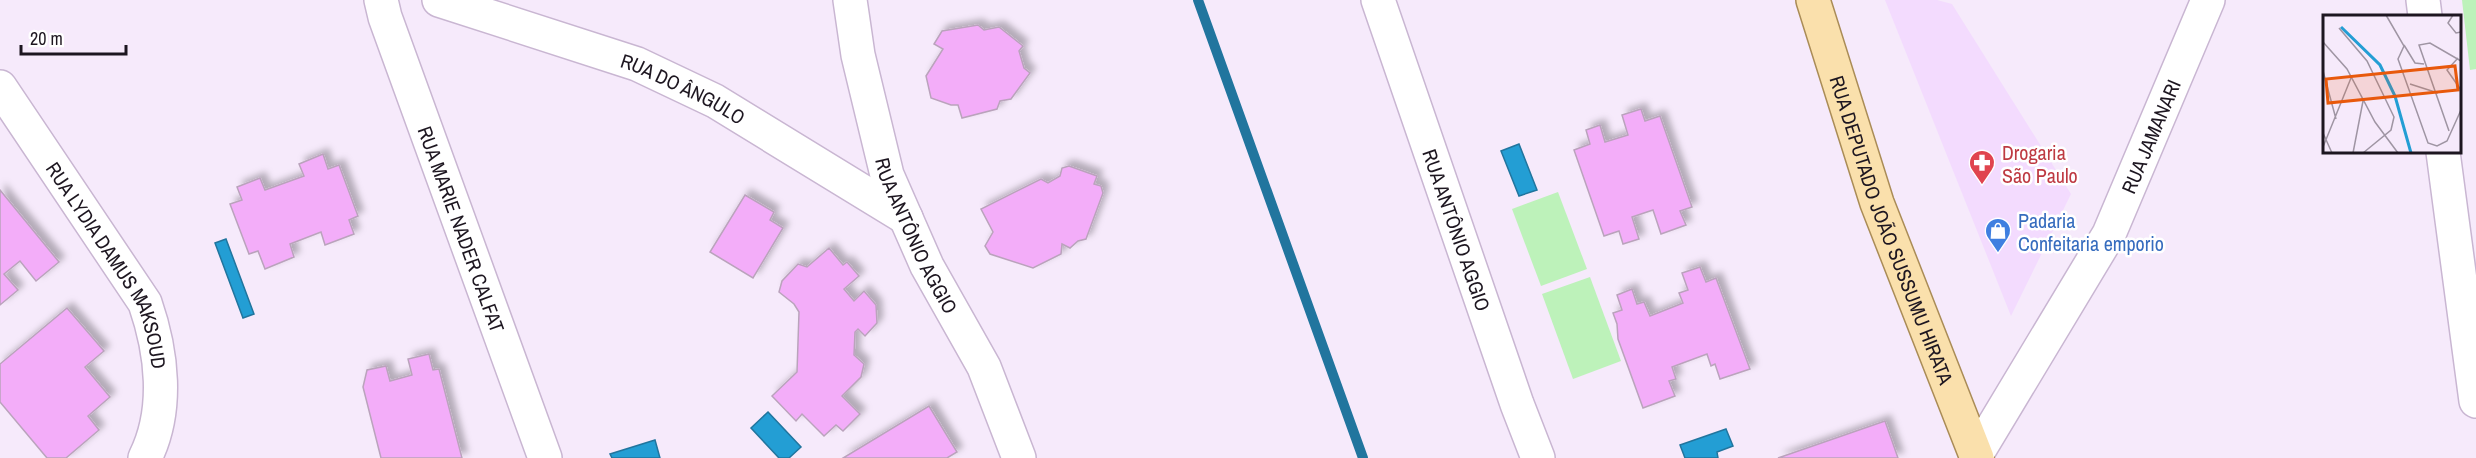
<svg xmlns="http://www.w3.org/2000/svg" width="2476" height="458" viewBox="0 0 2476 458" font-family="'Archivo Narrow',sans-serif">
<defs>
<filter id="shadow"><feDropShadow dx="5.5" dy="-5.5" stdDeviation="3" flood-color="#0004"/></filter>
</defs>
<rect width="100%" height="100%" fill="#f6eafb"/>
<polygon fill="#f3dbfe" points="1885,0 1937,0 1952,4 2071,194 2011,316"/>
<g fill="#bdf2ba">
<polygon points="2462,0 2476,0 2476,69 2470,70"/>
<polygon points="1558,192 1587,269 1541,286 1512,209"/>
<polygon points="1590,277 1621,361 1573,379 1542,294"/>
</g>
<g fill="#239ed4" stroke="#21759e" stroke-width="1.5">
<polygon points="1519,144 1537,190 1519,196 1501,151"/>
<polygon points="226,239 254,314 243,318 215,243"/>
<polygon points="768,412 801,447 789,458 779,458 751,428"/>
<polygon points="1726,429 1733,446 1717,452 1718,458 1685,458 1680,445"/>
<polygon points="655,440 660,458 612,458 610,454"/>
</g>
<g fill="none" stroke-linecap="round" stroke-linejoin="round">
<polyline stroke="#21759e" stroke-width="10" points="1198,0 1363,458"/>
</g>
<g fill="#f3adf9" stroke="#baa3bc" stroke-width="1.5" filter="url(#shadow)">
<polygon points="978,25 984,30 999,27 1023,46 1019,51 1024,68 1030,73 1011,99 1000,101 997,109 962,118 958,105 951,105 931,98 926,76 943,49 934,44 942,31"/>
<polygon points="1641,109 1645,121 1660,116 1692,207 1680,211 1686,225 1661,234 1653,210 1632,217 1639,239 1623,244 1619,231 1604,236 1574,150 1590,144 1586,130 1600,125 1605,142 1628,135 1622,115"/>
<polygon points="323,154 328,169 339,165 358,216 349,220 354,234 325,245 321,232 290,244 294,257 265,269 258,251 249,254 230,204 242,200 237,187 260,178 265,190 304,176 299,164"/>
<polygon points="1069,166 1097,176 1094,184 1101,186 1103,193 1086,239 1078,241 1070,248 1062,244 1061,254 1033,268 990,254 985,246 993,232 981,209 1041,179 1048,183 1060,176 1062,168"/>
<polygon points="0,190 59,262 36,281 20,261 4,274 18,290 0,305"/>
<polygon points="745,195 774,212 770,220 783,228 753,278 710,252"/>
<polygon points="829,248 843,265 847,262 859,276 844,289 854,301 864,291 876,305 877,323 865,336 858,329 855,332 854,355 864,364 861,377 842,396 860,414 843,431 836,425 824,436 802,414 796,421 772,396 797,372 799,312 794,304 779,292 782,281 798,264 807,267"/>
<polygon points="1700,267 1706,282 1716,278 1750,369 1720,379 1715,364 1711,366 1707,354 1672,367 1676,379 1669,381 1675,396 1643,408 1618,339 1617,324 1613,313 1622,310 1617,295 1632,289 1637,304 1644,302 1650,316 1683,303 1679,293 1688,290 1682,273"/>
<polygon points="67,308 104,351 85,367 110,397 88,416 99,430 66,458 47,458 0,402 0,364"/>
<polygon points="429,354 433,370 439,369 462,458 381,458 363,387 367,370 386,366 390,381 412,375 408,359"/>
<polygon points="929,406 957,452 947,458 843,458"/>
<polygon points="1885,421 1898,458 1778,458"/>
</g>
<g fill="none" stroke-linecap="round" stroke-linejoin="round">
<defs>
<g id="minor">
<path id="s1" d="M381 0 385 17 545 458"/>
<path id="s2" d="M439 0 637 64 715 101 906 218"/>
<path id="s3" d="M850 0 858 55 887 175 927 266 984 367 1019 458"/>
<path id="s4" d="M1378 0 1517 404 1538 458"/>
<polyline points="2423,0 2425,16"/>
<path id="s5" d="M0 87 145 303C162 352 169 410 145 458"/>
<polyline points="2443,152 2476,401"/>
<path id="s6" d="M1976 455 2109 234 2208 0"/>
</g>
<g id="major">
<path id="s7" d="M1813 0 1877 203 1977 458"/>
</g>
</defs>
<use href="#minor" stroke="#c9b6d2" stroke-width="36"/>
<use href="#major" stroke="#aa8c57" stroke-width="36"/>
<use href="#minor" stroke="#fff" stroke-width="33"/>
<use href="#major" stroke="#fae0ac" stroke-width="33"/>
</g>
<defs>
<symbol id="pharmacy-pin" viewBox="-11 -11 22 30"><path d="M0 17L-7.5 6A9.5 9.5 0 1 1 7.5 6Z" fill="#e0444e" stroke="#fff"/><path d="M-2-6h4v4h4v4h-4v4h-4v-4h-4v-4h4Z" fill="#fff"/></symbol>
<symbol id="shop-pin" viewBox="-11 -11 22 30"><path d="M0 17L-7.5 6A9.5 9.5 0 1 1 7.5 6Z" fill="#3f7fe0" stroke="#fff"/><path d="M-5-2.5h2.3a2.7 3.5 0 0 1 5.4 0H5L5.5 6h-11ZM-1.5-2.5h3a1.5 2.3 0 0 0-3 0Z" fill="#fff"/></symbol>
</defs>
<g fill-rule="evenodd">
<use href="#pharmacy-pin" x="1967" y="148" width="30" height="40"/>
<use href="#shop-pin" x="1983" y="216" width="30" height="40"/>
</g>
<g text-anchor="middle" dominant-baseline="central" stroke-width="5" stroke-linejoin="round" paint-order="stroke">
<g font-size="20" fill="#1d1620" stroke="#fff">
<text stroke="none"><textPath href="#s2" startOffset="260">RUA DO ÂNGULO</textPath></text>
<text stroke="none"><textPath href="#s6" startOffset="364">RUA JAMANARI</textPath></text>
<text stroke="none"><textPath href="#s1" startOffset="243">RUA MARIE NADER CALFAT</textPath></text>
<text stroke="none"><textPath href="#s4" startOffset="243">RUA ANTÔNIO AGGIO</textPath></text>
<text stroke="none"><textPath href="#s7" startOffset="243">RUA DEPUTADO JOÃO SUSSUMU HIRATA</textPath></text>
<text stroke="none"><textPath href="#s3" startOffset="246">RUA ANTÔNIO AGGIO</textPath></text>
<text stroke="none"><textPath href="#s5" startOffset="210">RUA LYDIA DAMUS MAKSOUD</textPath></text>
</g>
<g font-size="20" fill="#be3a42" stroke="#fff" text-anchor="start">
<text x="2002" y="152">Drogaria<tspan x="2002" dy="23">São Paulo</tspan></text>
</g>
<g font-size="20" fill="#366cbe" stroke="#fff" text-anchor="start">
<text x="2018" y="220">Padaria<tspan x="2018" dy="23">Confeitaria emporio</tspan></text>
</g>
</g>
<g transform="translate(2323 15)">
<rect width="138" height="138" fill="#f6eafb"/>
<path fill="none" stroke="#239ed4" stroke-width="3" d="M18 12 57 50 72 81 88 138"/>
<path fill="none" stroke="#9f95a3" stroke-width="1.5" d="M63 0 81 31 75 44 105 128 114 131 124 126 138 95M130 0 125 8 133 18 138 17M16 13 44 46 71 102 68 115 40 138M0 27 24 54 52 107 75 138M81 30 92 48 101 49M135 43 124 55 138 75M0 56 13 104M87 69 115 78M126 116 96 30 107 28 138 46M0 118 9 138M0 132 28 63M30 138 40 86"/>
<path fill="#e8590c" fill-opacity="0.15" stroke="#e8590c" stroke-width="3" d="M132 51 135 75 5 88 3 64Z"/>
<rect width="138" height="138" fill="none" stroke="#1d1620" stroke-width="3"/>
</g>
<path d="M21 45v9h105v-9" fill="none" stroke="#1d1620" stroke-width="3"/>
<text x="30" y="45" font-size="18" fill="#1d1620" stroke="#ffffff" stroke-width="4.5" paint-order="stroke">20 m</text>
</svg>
